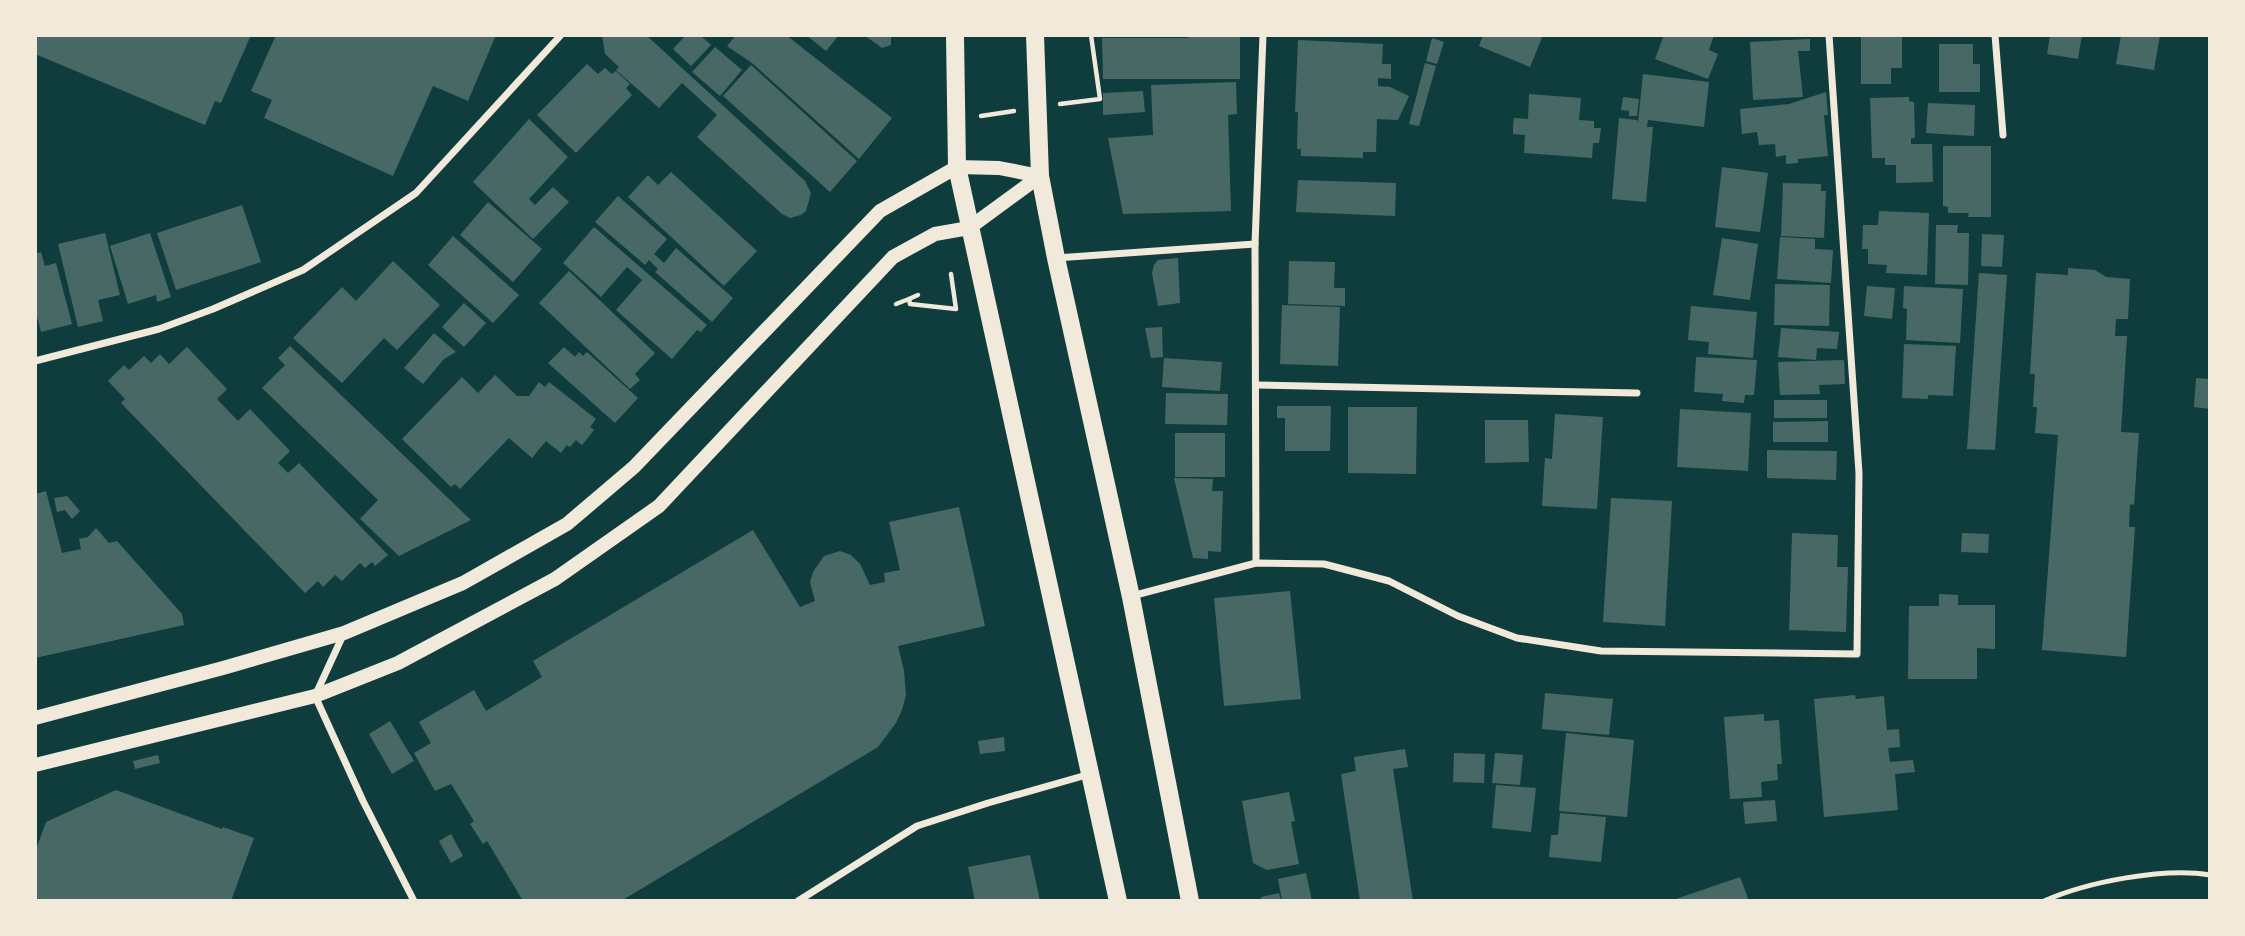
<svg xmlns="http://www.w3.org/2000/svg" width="2245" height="936" viewBox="0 0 2245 936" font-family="Commissioner,sans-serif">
<rect width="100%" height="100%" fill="#0f3d3e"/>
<g fill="#486865">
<polygon points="35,35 251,35 221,103 215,101 205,125 35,54"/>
<polygon points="276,35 496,35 468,101 433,86 393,176 264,118 272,100 251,91"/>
<polygon points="602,35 646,35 805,181 811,193 806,211 801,215 790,218 782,214 697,137 717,115 682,83 659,108 616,70 619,67 605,54"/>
<polygon points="686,35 700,35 711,45 691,66 673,49"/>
<polygon points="736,35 786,35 892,118 859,159 752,63 727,46"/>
<polygon points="806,35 839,35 826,51"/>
<polygon points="864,35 891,35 891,45 882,48"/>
<polygon points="1189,35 1240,35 1240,79 1103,79 1102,38 1188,38"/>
<polygon points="1483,35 1543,35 1530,67 1479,46"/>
<polygon points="1664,35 1714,35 1709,50 1718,54 1708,79 1655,59"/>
<polygon points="1861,35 1902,35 1902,68 1891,68 1891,84 1861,84"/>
<polygon points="2050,35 2082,35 2078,59 2047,54"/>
<polygon points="2121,35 2160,35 2154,70 2116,64"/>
<polygon points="1432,38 1444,42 1437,64 1426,61"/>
<polygon points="1810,39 1810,51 1798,51 1803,97 1753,100 1750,42"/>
<polygon points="1298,40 1383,44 1382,64 1391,64 1391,79 1378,78 1378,86 1390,87 1409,96 1398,120 1377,119 1376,152 1363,152 1363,158 1301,156 1301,149 1297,149 1298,112 1295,112"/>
<polygon points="1939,44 1973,44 1973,64 1980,64 1980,92 1939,92"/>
<polygon points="715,47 742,70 720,96 692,72"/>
<polygon points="1425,63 1436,66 1419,126 1409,124"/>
<polygon points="587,64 598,74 605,68 612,74 616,71 630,84 626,88 632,95 576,153 537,115"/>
<polygon points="751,65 857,161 830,192 723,96"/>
<polygon points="1643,74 1709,82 1704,127 1648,120 1647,127 1653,127 1646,202 1612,199 1619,118 1637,120 1638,122"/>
<polygon points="1236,82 1237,114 1228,115 1231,211 1123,214 1108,138 1153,135 1151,85"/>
<polygon points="1143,91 1145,112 1103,115 1103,93"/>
<polygon points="1826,92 1828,115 1824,115 1828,156 1798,159 1798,163 1786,164 1786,155 1776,157 1775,144 1759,145 1757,132 1742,134 1740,109 1789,104"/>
<polygon points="1529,94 1581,98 1579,120 1594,121 1594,128 1601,128 1599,143 1593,143 1592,158 1524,153 1525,135 1513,134 1513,126 1514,118 1528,119"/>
<polygon points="1623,97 1639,99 1637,116 1629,116 1629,111 1621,110"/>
<polygon points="1909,97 1909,101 1914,102 1915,138 1911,138 1911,144 1932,144 1933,182 1896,183 1896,165 1885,165 1885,158 1872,158 1870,98"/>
<polygon points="1928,103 1975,105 1974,136 1926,133"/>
<polygon points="529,119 568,157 529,199 535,205 553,187 569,202 533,239 473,182"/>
<polygon points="1943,146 1991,146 1991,217 1968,217 1969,213 1948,213 1948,207 1943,206"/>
<polygon points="1722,167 1768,173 1760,232 1715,227"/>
<polygon points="671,172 757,251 724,286 628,197 648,175 658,185"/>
<polygon points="1298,180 1396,183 1395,216 1296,212"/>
<polygon points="1783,183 1821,184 1821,191 1826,191 1824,238 1781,236"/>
<polygon points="618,196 667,239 654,254 664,263 676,248 733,298 712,322 655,272 658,269 649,260 645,265 595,222"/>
<polygon points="488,202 542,249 513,282 460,235"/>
<polygon points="242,205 261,262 176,290 157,233"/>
<polygon points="1879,211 1929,213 1927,275 1886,273 1887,265 1868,264 1868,249 1862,249 1863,225 1878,225"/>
<polygon points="1936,225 1958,225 1957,233 1969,233 1968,285 1935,284"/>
<polygon points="594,227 707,325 701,332 697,330 672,359 616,310 642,280 627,267 601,297 563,263"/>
<polygon points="105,233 120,295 98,300 103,321 78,327 58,244"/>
<polygon points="150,233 171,297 157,302 156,295 128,304 110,246"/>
<polygon points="1982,234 2004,235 2002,267 1981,266"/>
<polygon points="453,236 519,295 493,323 428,265"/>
<polygon points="1780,237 1815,239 1815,249 1833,250 1831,283 1777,279"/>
<polygon points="1722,238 1758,244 1750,300 1713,295"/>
<polygon points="41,252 45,266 56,263 72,324 41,332 35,309 35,254"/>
<polygon points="1178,258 1180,303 1158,306 1152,273 1154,265 1158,260"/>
<polygon points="393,261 440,305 397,350 384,338 342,383 293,338 342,287 356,301"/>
<polygon points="1289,261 1335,262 1334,288 1345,288 1345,306 1288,304"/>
<polygon points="2068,268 2095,270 2106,277 2130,279 2128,319 2116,319 2115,336 2127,336 2121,432 2139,433 2134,505 2130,504 2129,527 2135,527 2126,657 2042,650 2058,435 2035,433 2037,407 2033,407 2035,374 2030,374 2036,273 2068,275"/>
<polygon points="569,271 655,353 635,374 640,380 630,389 539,303"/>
<polygon points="1979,273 2007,275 1995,450 1967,449"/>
<polygon points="1775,284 1830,285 1829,326 1774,325"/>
<polygon points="1867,286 1895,288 1892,319 1864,316"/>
<polygon points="1904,286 1963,289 1960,343 1906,340 1907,309 1903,308"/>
<polygon points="464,303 486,323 464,347 442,327"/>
<polygon points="1282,305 1340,307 1338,366 1280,364"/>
<polygon points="1691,306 1757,312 1753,358 1708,354 1709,342 1688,340"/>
<polygon points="1162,327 1163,357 1151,358 1145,328"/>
<polygon points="1781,328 1839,332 1837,349 1817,348 1816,360 1778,357"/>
<polygon points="434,333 456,352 444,359 423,384 404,368"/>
<polygon points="1904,344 1956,346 1953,396 1928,395 1928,399 1902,398"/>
<polygon points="290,346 449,499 471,520 399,556 360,519 378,500 262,388 285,365 278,358"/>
<polygon points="187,347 227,389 217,399 238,421 250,409 290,451 278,463 288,473 299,463 388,555 375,566 372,562 365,568 360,563 342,581 335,575 323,587 318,581 305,593 121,403 125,399 108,381 124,365 129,370 144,356 151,363 160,354 169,364"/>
<polygon points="564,347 575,357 579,352 583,356 587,352 638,398 615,423 548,363"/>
<polygon points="1696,357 1757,360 1754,395 1745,395 1744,403 1722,401 1723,394 1694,392"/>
<polygon points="1164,358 1222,362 1220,391 1162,387"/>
<polygon points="1844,360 1845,384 1819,385 1820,394 1780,395 1778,362"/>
<polygon points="495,375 517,396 529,396 539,382 545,387 549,382 596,419 590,427 594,430 582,445 576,440 570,447 567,445 561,453 546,441 532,458 509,438 460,489 455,484 451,487 402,439 462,377 478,393"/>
<polygon points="2196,378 2210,379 2210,409 2194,407"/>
<polygon points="1166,393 1228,394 1227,425 1165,424"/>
<rect x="1774" y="400" width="53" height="18"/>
<polygon points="1277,406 1331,406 1330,451 1285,451 1285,418 1277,418"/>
<polygon points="1348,407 1417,407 1416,474 1348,473"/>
<polygon points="1680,409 1751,413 1748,471 1677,467"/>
<polygon points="1555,414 1603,417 1597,509 1542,506 1545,458 1552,459"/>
<polygon points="1485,420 1528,420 1529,462 1485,463"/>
<polygon points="1828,421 1828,442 1773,442 1773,422"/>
<rect x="1175" y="433" width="50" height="44"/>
<polygon points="1767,450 1837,451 1836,480 1767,478"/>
<polygon points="1174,478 1213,479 1212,491 1223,491 1221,552 1208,551 1208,559 1193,558"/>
<polygon points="46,491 62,553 81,549 79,539 88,537 96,528 109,543 117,541 182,614 184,625 35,658 35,494"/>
<polygon points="67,496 80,511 72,519 65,510 57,512 54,498"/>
<polygon points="1611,498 1672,501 1665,626 1603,622"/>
<polygon points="959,507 985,626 898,646 904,671 906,695 902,710 896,723 878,747 621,901 523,901 487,841 483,844 470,824 474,821 451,784 435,791 414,753 431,743 419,722 474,690 486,711 542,677 533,661 753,530 800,607 815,601 810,582 813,572 824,556 840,551 851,555 860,564 870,585 885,582 884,573 900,570 889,522"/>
<polygon points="1792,533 1838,535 1837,567 1848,567 1846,632 1789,630"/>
<polygon points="1962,533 1989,534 1988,553 1961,552"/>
<polygon points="1290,591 1301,699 1224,706 1214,598"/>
<polygon points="1939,594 1958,595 1958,605 1995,605 1995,649 1977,648 1977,679 1908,679 1909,606 1939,606"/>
<polygon points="1545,693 1613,699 1609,735 1542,729"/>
<polygon points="1855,695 1856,699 1884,696 1887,730 1899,729 1900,747 1888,748 1890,762 1913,760 1915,772 1895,774 1898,810 1824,817 1814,699"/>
<polygon points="1764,714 1764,721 1779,720 1782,764 1777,764 1778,780 1761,782 1762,797 1730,799 1724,717"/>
<polygon points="390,721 414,761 392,774 369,734"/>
<polygon points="1566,733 1634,740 1627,817 1559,811"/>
<polygon points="1004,737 1005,751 980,754 978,741"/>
<polygon points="1405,749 1408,767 1393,769 1413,901 1360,901 1341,774 1356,771 1354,757"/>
<polygon points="1454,753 1485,754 1484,783 1453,782"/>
<polygon points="1495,753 1523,755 1520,785 1492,783"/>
<polygon points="158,755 160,763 135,769 133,761"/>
<polygon points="1496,785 1536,788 1531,832 1492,828"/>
<polygon points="116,790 222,829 223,827 254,838 231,901 35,901 35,852 46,822"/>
<polygon points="1289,792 1295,821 1291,822 1299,864 1267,870 1253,863 1242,801"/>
<polygon points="1775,800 1777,821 1745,824 1743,802"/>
<polygon points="1560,813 1606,817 1601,862 1549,857 1551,835 1558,835"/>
<polygon points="451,834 463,856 451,863 439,841"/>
<polygon points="1030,855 1040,901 975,901 968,867"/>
<polygon points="1306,873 1312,901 1282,901 1278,879"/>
<polygon points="1740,877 1749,901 1670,901"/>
<polygon points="1279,893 1281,901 1261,901 1261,897"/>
</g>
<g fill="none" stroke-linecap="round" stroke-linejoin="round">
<g stroke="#f1e9da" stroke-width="4.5">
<polyline points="1060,104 1100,99 1091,35"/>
<polyline points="981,116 1014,111"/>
<polyline points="909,299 918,295"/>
<polyline points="896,304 909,299 910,304 956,309 951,274"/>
</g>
<path stroke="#f1e9da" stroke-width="5" d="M2044 901C2087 882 2164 867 2210 875"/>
<g stroke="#f1e9da" stroke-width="7">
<polyline points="1995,35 2003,135"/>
<polyline points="1056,258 1255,244"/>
<polyline points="35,361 159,329 213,309 303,270 416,193 561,35"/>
<polyline points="1256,385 1637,393"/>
<polyline points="1256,563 1255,244 1263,35"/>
<polyline points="1132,596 1256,563 1324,564 1389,581 1458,616 1517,638 1601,651 1857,654 1859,473 1829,35"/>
<polyline points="344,633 315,696 363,801 414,901"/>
<polyline points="798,901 917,826 988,803 1090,774"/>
</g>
<g stroke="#f1e9da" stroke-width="14">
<polyline points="35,718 223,668 344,633 463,583 567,524 634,467 880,211 957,167 999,168 1040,176"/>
<polyline points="35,765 315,696 398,663 555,579 659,506 893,257 935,234 969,228 1040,176"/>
</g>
<g stroke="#f1e9da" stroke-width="18">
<polyline points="955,35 957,167 1118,901"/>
<polyline points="1035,35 1040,176 1056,258 1131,597 1190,901"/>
</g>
</g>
<rect width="2245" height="936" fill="none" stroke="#f1e9da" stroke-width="74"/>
</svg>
